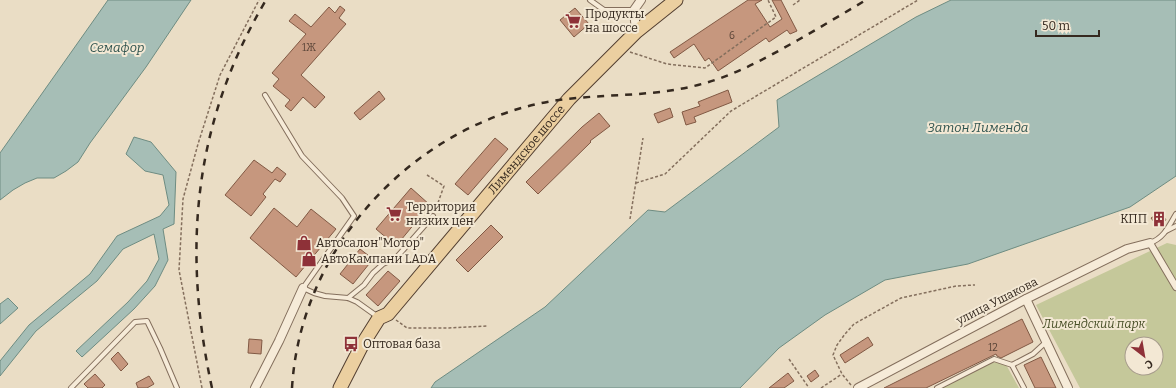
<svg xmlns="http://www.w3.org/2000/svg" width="1176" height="388" viewBox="0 0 1176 388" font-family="Bitter,serif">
<rect width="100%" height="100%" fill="#eaddc5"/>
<g fill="#c5c89a" fill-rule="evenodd">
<path d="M1167 243 1176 245V388H1080L1036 305ZM1132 344H1156V368H1132Z"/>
<polygon points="1004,361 1019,388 942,388 990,363"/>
</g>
<g fill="#a6beb6" stroke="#6e8c82">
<polygon points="108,0 191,0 146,67 90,143 78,162 66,171 54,178 37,178 25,183 13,190 0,200 0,153"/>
<polygon points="951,0 1176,0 1176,176 1130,207 968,264 885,280 825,315 779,348 740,388 431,388 435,382 545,307 648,210 665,212 779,127 777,100 916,17"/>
<polygon points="134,137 151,142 176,172 174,224 163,229 168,260 155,286 134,309 82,357 76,351 128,302 147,281 159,259 154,234 123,249 97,281 36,331 0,376 0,361 29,325 90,274 117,236 160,216 169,205 163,175 145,171 126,154"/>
<polygon points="8,298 18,308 0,324 0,304"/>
</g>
<g fill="#c6977e" stroke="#815944">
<polygon points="748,0 762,0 755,4 770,27 782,19 772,0 781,0 797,31 790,34 787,30 769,42 766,38 718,71 709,58 705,61 694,44 674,58 670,52"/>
<polygon points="340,6 345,10 339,18 346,24 301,75 325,97 315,108 303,97 291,111 285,106 290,100 273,86 279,79 272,73 306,34 289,21 295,14 311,27 329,7 335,13"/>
<polygon points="575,8 589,24 574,37 560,20"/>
<polygon points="728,90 732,102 694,117 696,122 686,125 682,112 700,106 698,102"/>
<polygon points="379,91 385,99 360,120 354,113"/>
<polygon points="670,108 673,117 658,123 654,114"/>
<polygon points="599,113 610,126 590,141 591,142 538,194 526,182 582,127"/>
<polygon points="495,138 508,149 468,195 455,184"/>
<polygon points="254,160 272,173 277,167 286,174 280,182 275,179 263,194 266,197 251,216 225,195"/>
<polygon points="411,188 430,205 396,246 376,229"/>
<polygon points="274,208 297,227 311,209 336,229 296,277 250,238"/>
<polygon points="1161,212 1166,220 1157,226 1151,218"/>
<polygon points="491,225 503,237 468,272 456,260"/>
<polygon points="360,249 373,259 353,284 340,274"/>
<polygon points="388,271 400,281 378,306 366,295"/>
<polygon points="1022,319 1033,342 1001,358 997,356 996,354 926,388 884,388"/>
<polygon points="868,337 873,345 845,363 840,355"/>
<polygon points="249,339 262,340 261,354 248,353"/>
<polygon points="118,352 128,364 121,371 111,359"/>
<polygon points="1041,357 1056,388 1035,388 1024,365"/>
<polygon points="815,370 819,376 811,382 807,376"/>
<polygon points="788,373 794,381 784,388 769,388"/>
<polygon points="95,374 105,385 102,388 88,388 84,384"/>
<polygon points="149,376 154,384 147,388 138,388 136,383"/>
</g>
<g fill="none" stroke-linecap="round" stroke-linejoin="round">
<defs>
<g id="service">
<polyline points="590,0 604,10 634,10"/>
<polyline points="265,95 302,156 342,198 354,216 303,288 314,293 325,296 348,298 357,302 378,317"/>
<polyline points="1166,231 1176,226"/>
<path d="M1150 243C1164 238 1169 226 1176 214"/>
<polyline points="348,298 364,285 373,273 383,264 396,258 433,216"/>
<polyline points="1012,365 1024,388"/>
<polyline points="71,388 135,322 147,321 160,348 177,388"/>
<polyline points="937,388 994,359 1012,365 1033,354 1046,342"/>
</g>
<polyline id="pedestrian" points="1150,243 1176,287"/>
<g id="minor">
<polyline points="636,32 634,10 641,0"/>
<polyline points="1026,299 1068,388"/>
<polyline points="255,388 279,341 303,288"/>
<polyline points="858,388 1026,299 1127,249 1150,243"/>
</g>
<g id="primary">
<path id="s1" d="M340 388 362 345 379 318 388 314 569 99 636 32 676 0"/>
</g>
</defs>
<use href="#service" stroke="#846f5d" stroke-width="6"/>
<use href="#pedestrian" stroke="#846f5d" stroke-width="8"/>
<use href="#minor" stroke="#846f5d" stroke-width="10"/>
<use href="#primary" stroke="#523e30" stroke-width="15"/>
<g stroke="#846f5d" stroke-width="1.5" stroke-dasharray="3 2" stroke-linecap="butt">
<polyline points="793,5 800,0"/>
<polyline points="630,52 667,64 705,68 776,17 768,0"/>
<polyline points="427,175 444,186 435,211"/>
<polyline points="636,183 665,174 731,111 918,0"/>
<polyline points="630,219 643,138"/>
<polyline points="396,320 407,328 449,328 487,326"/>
<polyline points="789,359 809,388"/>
<polyline points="851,385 842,374 833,355 837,345 845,334 854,324 901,298 956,286 975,285"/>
<polyline points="202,388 179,270 183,199 198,144 220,75 259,0"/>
<polyline points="821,388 842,374"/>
</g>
<use href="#service" stroke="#f6ebd8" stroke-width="4"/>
<use href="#pedestrian" stroke="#f6ebd8" stroke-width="6"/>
<use href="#minor" stroke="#f6ebd8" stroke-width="8"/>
<use href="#primary" stroke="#ebcfa0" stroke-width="13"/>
<g stroke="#35291f" stroke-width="2.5" stroke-dasharray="7 7" stroke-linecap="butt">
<path d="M212 388C182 250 193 123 266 0"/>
<path d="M292 388C300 252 405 134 537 104 590 92 645 99 698 85 734 76 766 58 798 40 821 27 844 13 866 0"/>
</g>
</g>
<defs>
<symbol id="supermarket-bare" viewBox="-9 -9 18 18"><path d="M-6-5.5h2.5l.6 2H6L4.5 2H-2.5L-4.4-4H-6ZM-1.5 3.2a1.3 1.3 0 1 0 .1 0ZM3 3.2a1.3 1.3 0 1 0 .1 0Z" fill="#8e3138" stroke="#f3e8d4" stroke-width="2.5" paint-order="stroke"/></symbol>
<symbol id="building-bare" viewBox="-9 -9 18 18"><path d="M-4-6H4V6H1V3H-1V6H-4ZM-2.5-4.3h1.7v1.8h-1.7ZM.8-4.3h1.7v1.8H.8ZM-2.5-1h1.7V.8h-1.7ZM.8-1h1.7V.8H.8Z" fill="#8e3138" stroke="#f3e8d4" stroke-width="2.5" paint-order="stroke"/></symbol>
<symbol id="shop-bare" viewBox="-9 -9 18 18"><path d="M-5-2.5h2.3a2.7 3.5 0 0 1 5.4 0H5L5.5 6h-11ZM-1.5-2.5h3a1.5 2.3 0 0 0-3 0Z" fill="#8e3138" stroke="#f3e8d4" stroke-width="2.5" paint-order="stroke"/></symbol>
<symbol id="bus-bare" viewBox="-9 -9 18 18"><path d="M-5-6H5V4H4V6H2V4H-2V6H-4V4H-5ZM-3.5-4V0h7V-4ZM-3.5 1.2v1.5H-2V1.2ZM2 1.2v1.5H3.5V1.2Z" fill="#8e3138" stroke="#f3e8d4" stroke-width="2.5" paint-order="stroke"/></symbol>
</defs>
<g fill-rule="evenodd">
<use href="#supermarket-bare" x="562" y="10" width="22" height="22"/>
<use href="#supermarket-bare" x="383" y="203" width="22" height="22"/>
<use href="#building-bare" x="1148" y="208" width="22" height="22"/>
<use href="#shop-bare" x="293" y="232" width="22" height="22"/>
<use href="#shop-bare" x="298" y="248" width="22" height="22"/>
<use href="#bus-bare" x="340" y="333" width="22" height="22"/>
</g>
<g text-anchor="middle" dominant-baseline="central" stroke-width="4" stroke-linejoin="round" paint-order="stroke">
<g font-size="10" fill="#594437">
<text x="732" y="36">6</text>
<text x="309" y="48">1Ж</text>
<text x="993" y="348">12</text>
</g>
<g font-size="12" fill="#35291f" stroke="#f3e8d4" text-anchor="start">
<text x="585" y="14">Продукты<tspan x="585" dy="14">на шоссе</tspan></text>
<text x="406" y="207">Территория<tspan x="406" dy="14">низких цен</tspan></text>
<text x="1147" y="219" text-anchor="end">КПП</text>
<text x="316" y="243">Автосалон"Мотор"</text>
<text x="321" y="259">АвтоКампани LADA</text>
<text x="363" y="344">Оптовая база</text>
</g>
<g font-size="12" fill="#35291f" stroke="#f3e8d4">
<text stroke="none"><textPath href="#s1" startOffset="305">Лимендское шоссе</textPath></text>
<text transform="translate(997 301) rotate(-27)">улица Ушакова</text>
</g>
<g font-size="12" font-style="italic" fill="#495028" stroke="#f3e8d4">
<text x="1094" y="324">Лимендский парк</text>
</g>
<g font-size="13" font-style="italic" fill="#30544f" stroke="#f3e8d4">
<text x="117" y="47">Семафор</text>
<text x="978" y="127">Затон Лименда</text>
</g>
</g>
<g transform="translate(1144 356) rotate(149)"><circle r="19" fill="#f3e8d4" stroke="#a79c8c"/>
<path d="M0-3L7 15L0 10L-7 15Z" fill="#8e3138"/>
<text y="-6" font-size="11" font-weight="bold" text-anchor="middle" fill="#35291f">С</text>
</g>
<path d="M1036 30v6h63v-6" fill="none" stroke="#35291f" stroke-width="2"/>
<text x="1042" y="30" font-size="12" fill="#35291f" stroke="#f3e8d4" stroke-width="3" paint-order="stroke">50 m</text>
</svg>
